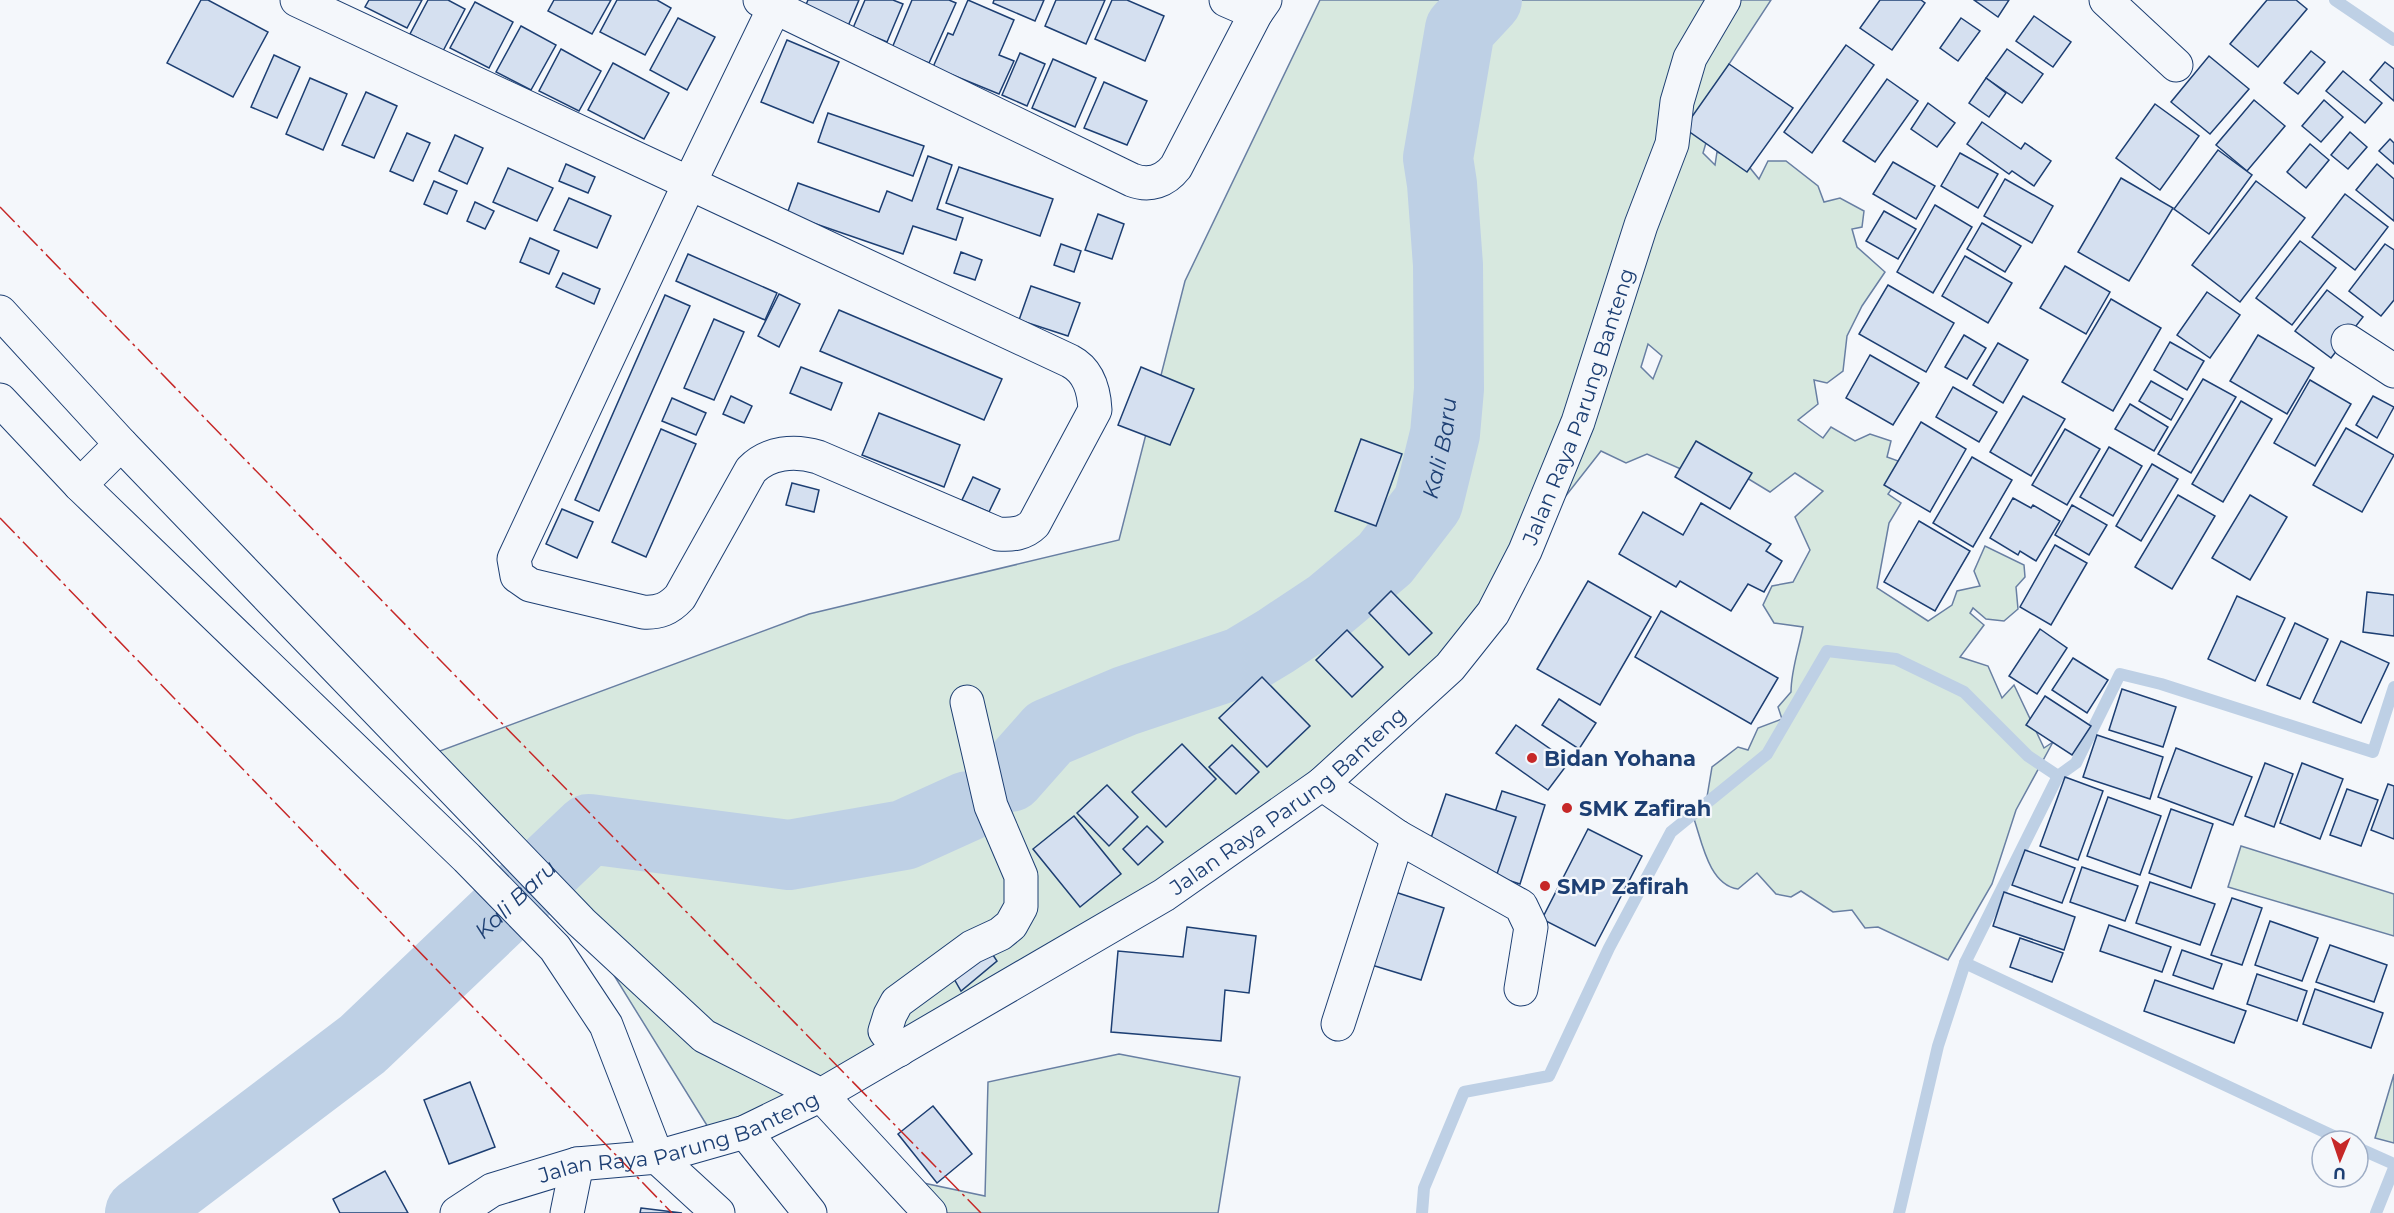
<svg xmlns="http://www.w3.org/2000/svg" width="2394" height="1213" viewBox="0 0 2394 1213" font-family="Montserrat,sans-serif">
<rect width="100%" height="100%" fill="#f4f7fb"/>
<g fill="#d7e8df" stroke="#687fa3" stroke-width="1.5" fill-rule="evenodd">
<path d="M1320 0H1771L1729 64 1703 153 1715 165 1717 152 1746 163 1759 179 1768 161H1786L1818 186 1824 202 1840 198 1864 211 1862 227 1852 229 1857 247 1885 272 1862 306 1847 336 1843 371 1827 383 1814 380 1818 404 1798 420 1823 438 1831 427 1855 441 1870 434 1891 441 1887 457 1901 462 1905 470 1888 494 1901 503 1889 523 1877 588 1928 621 1952 605 1957 591 1980 586 1974 571 1985 546 2024 565 2025 577 2016 587 2018 609 2004 621 1986 619 1973 608 1970 613 1984 625 1960 657 1988 666 2002 698 2014 685 2044 748 2053 742 2016 810 1992 884 1948 960 1878 927 1865 928 1852 910 1833 912 1801 891 1791 897 1776 894 1757 873 1738 889C1709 885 1702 842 1694 819L1706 803 1712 767 1738 747 1748 750 1758 728 1782 719 1778 707 1791 692C1791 670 1799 649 1803 627L1774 623 1763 605 1772 586 1793 582 1810 550 1795 517 1823 491 1795 473 1770 492 1724 464 1708 481 1647 454 1626 463 1601 451 1521 553 1490 615 1319 787 716 1140 581 922 429 755 809 614 1119 540 1185 281ZM1648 344 1662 356 1653 379 1641 367Z"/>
<polygon points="2241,846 2394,894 2394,936 2228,887"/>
<polygon points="1119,1054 1240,1077 1218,1213 907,1213 909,1180 985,1196 988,1082"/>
<polygon points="2394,1074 2394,1143 2375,1138"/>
</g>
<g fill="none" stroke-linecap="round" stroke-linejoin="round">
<g stroke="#bed0e5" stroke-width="12">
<polyline points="2335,0 2394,40"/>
<polyline points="1965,963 2344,1141"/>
<polyline points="2358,1148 2394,1164"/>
<polyline points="1422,1213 1424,1188 1464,1092 1549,1076 1609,948 1671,832 1767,754 1827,651 1896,659 1964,692 2028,756 2058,776"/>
<polyline points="1899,1213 1938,1046 1965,963 2058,776 2076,763 2120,674 2161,684 2373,752 2394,687"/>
<polyline points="2376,1213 2394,1168"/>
</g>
<g stroke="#bed0e5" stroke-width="70">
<path id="s1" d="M1010 777 1049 733 1125 701 1241 662 1276 641 1330 605 1385 559 1428 503 1445 434 1449 389 1448 265 1442 184 1438 158 1460 29 1487 0"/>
<path id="s2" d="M140 1213 363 1044 589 829 789 855 904 835 968 806"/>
</g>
</g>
<g fill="#d5e0f0" stroke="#1d3f73" stroke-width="1.5">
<polygon points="201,0 208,0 268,32 233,97 167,63"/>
<polygon points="369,0 422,0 407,28 365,7"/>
<polygon points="428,0 448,0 465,9 443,51 410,34"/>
<polygon points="554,0 611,0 592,34 548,11"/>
<polygon points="617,0 657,0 671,8 645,55 600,32"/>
<polygon points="808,0 859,0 848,26 805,7"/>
<polygon points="865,0 893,0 903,4 887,42 853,28"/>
<polygon points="912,0 949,0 956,3 929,63 892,48"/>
<polygon points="968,0 1014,20 999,55 1014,61 999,94 933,67 948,33 953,35"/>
<polygon points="994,0 1044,0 1035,21 993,3"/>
<polygon points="1056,0 1105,0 1086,44 1045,26"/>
<polygon points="1112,0 1127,0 1164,16 1145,61 1095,39"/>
<polygon points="1880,0 1921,0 1925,3 1892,50 1860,28"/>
<polygon points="1974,0 2009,0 1998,17"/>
<polygon points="2267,0 2296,0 2307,9 2258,67 2230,44"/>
<polygon points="475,2 513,22 489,68 450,48"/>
<polygon points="2034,16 2071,42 2053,67 2016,41"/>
<polygon points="678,18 715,37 687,90 650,70"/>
<polygon points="1961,18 1980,31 1958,61 1940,48"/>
<polygon points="521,26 556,45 531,90 496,72"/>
<polygon points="787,40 839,62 813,123 761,102"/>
<polygon points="1846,45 1874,65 1812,153 1784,132"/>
<polygon points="561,49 601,71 579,111 539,91"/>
<polygon points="2007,49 2043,74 2022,103 1986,78"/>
<polygon points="2311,51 2325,62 2298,94 2284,83"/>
<polygon points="1020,53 1045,64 1027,106 1002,95"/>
<polygon points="274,55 300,67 277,118 251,107"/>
<polygon points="2209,56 2249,89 2210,134 2171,102"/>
<polygon points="1053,59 1096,78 1075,127 1032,108"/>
<polygon points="2385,62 2394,69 2394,101 2370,80"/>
<polygon points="613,63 669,93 644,139 588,110"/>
<polygon points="1729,64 1793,108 1747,172 1684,128"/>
<polygon points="2343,71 2382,103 2365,123 2326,91"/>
<polygon points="310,78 347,94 323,150 286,134"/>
<polygon points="1986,78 2006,93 1989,117 1969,103"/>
<polygon points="1887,79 1918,101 1875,162 1843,141"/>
<polygon points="1104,82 1147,101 1127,145 1084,128"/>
<polygon points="366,92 397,106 374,158 342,145"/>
<polygon points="2254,100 2285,126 2247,171 2216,145"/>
<polygon points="2324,100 2343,117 2321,142 2302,126"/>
<polygon points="1928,103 1955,123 1937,147 1911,129"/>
<polygon points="2155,104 2199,136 2160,190 2116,158"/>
<polygon points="828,113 924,146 913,176 818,142"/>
<polygon points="1982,122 2021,149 2025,143 2051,161 2034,186 2012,171 2009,174 1967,144"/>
<polygon points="2350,132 2367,147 2348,169 2331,155"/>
<polygon points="407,133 430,143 413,181 390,171"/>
<polygon points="455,135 483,148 467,184 439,171"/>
<polygon points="2390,139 2394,143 2394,164 2379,151"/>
<polygon points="2310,144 2329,160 2306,188 2287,172"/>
<polygon points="2218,150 2252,175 2209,234 2174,209"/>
<polygon points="1960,153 1998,174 1978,208 1941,186"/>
<polygon points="928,156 952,165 937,209 963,218 956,240 913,226 903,254 787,214 798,183 879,212 887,191 912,201"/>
<polygon points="1893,162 1935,186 1916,219 1873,194"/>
<polygon points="566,164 595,177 588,193 559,181"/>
<polygon points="2377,164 2394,179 2394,221 2356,190"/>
<polygon points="959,167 1053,199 1040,236 946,203"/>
<polygon points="508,168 553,188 537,221 493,202"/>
<polygon points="2121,178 2173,208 2129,281 2078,252"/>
<polygon points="2005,179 2053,206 2032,243 1984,216"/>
<polygon points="434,181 457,191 447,214 424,204"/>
<polygon points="2256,181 2305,218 2240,302 2192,265"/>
<polygon points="2345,194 2388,227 2355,270 2312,237"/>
<polygon points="569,198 611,216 597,248 554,230"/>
<polygon points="475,202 494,211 485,229 467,221"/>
<polygon points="1935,205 1972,227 1933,293 1897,272"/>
<polygon points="1884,211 1916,229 1898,259 1866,241"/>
<polygon points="1098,214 1124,224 1112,259 1085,250"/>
<polygon points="1982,223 2021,246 2005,272 1967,249"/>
<polygon points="530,238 559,251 549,274 520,262"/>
<polygon points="2300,241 2336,268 2292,325 2256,298"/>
<polygon points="1061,244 1081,251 1074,272 1054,265"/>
<polygon points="2385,244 2394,250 2394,300 2381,316 2349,291"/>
<polygon points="961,252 982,260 975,280 954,273"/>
<polygon points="688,254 777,293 765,320 676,281"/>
<polygon points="1965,256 2012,283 1988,323 1942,296"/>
<polygon points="2065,266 2110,292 2086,334 2040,308"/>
<polygon points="563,273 600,289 594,304 556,287"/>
<polygon points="1888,285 1954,323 1926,372 1859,334"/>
<polygon points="1031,286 1080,303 1068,336 1019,320"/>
<polygon points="2327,290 2363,317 2331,358 2295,331"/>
<polygon points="2207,292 2240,315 2210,358 2177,335"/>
<polygon points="779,294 800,304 779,347 758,336"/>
<polygon points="665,295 690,306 599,511 575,500"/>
<polygon points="2111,299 2161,328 2113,411 2062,382"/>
<polygon points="839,310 1002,379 984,420 820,351"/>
<polygon points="714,319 744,332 714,400 684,388"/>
<polygon points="1964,335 1986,348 1967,379 1945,367"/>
<polygon points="2258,335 2314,368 2287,414 2230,381"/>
<polygon points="2170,342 2204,361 2187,390 2154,370"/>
<polygon points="1998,343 2028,360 2003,403 1973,385"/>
<polygon points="1870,355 1919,383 1893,425 1846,398"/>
<polygon points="801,367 842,383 831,410 790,393"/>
<polygon points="1141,367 1194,389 1170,445 1118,425"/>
<polygon points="2203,379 2236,397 2191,473 2158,454"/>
<polygon points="2310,380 2351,404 2315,466 2274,443"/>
<polygon points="2151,381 2183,399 2171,420 2139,401"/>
<polygon points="1953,387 1997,412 1979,442 1936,417"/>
<polygon points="731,396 752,406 744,423 723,414"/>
<polygon points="2023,396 2065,419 2031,476 1990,452"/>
<polygon points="2373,396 2394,407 2377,438 2356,425"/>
<polygon points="672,398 706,413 696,435 662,421"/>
<polygon points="2241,401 2272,419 2223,502 2192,484"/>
<polygon points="2130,404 2168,427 2154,451 2115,429"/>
<polygon points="879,413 960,445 944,487 862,455"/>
<polygon points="1921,422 1966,449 1930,512 1884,485"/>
<polygon points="2346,428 2394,455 2362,512 2313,485"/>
<polygon points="661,429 696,444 646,557 612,542"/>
<polygon points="2065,429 2100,449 2067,505 2032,485"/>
<polygon points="1361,439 1402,454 1376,526 1335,511"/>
<polygon points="1696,441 1752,473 1730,509 1675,477"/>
<polygon points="2109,447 2142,466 2113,516 2080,497"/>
<polygon points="1972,457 2012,480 1973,547 1933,523"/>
<polygon points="2152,464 2178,479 2141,541 2116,526"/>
<polygon points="973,477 1000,489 989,512 962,500"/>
<polygon points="792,483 819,490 814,512 786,505"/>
<polygon points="2178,495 2215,516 2172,589 2135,567"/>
<polygon points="2250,495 2287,517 2250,580 2212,558"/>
<polygon points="2013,498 2031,508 2033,505 2060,521 2036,561 2020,551 2018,555 1990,538"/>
<polygon points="1701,503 1771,544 1766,551 1782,561 1764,592 1748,584 1731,611 1680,581 1676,587 1619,554 1643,512 1683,535"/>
<polygon points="2072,505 2107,525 2089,555 2055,535"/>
<polygon points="562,509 593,522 577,558 546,544"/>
<polygon points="1919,521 1970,551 1935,611 1884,582"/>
<polygon points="2055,545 2087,563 2051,625 2020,607"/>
<polygon points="1588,581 1651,617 1600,705 1537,669"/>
<polygon points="1391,591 1432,633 1409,655 1369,613"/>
<polygon points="2367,592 2394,595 2394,636 2363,632"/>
<polygon points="2237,596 2285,618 2255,681 2208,659"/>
<polygon points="1661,611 1778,678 1751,724 1635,657"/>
<polygon points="2295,623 2328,639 2300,699 2267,685"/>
<polygon points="2040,629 2067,648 2037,694 2009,676"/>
<polygon points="1347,630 1383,667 1352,697 1316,660"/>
<polygon points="2341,641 2389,663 2361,723 2313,702"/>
<polygon points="2073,658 2108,680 2087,713 2052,690"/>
<polygon points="1262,677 1310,726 1267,767 1219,718"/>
<polygon points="2122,689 2176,707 2163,747 2109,730"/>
<polygon points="2045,696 2091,726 2072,755 2026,725"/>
<polygon points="1559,699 1596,723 1579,749 1542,725"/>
<polygon points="1516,725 1569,762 1548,790 1496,753"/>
<polygon points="2097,735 2163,757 2150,799 2083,777"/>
<polygon points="1182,744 1216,779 1166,827 1132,792"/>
<polygon points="1232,745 1259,772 1236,794 1209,767"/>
<polygon points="2176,748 2252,777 2233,825 2158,797"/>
<polygon points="2265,763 2293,774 2274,827 2245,816"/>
<polygon points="2302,763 2343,779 2320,839 2280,823"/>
<polygon points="2065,777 2103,791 2078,860 2040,846"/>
<polygon points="2388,784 2394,786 2394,839 2371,830"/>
<polygon points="1107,785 1138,817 1109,846 1077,813"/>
<polygon points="2347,789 2378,800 2361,846 2330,835"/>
<polygon points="1502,791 1545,805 1520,884 1476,870"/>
<polygon points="1446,794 1516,817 1496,877 1430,841"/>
<polygon points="2108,797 2161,816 2140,875 2087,856"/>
<polygon points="2171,809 2213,824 2191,888 2149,873"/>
<polygon points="1074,816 1121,874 1080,907 1033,849"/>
<polygon points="1147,826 1163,842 1138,865 1123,849"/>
<polygon points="1588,829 1642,856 1595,946 1542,919"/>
<polygon points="2025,850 2075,868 2062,903 2012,885"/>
<polygon points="2082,867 2138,886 2125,921 2070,902"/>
<polygon points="2150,882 2215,904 2200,945 2136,923"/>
<polygon points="1389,890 1444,908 1421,980 1365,963"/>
<polygon points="2004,892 2075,917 2064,950 1993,926"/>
<polygon points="2232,898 2262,908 2242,965 2211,955"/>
<polygon points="2270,921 2318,938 2302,981 2255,965"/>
<polygon points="2109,925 2171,947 2162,972 2100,951"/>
<polygon points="1187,927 1256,936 1249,993 1225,990 1221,1041 1111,1032 1118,951 1183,957"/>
<polygon points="2020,938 2063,953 2052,982 2010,967"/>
<polygon points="985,943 997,961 961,991 949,970"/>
<polygon points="2330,945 2387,965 2374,1002 2316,982"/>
<polygon points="2182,950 2222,964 2213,989 2173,975"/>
<polygon points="2257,974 2307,991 2297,1021 2247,1004"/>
<polygon points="2155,980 2246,1011 2234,1043 2144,1011"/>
<polygon points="2315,989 2383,1013 2371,1048 2303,1024"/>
<polygon points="470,1082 495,1147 449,1164 424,1100"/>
<polygon points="933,1106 972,1154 937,1183 898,1134"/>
<polygon points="385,1171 408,1213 340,1213 333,1199"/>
<polygon points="641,1208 682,1213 640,1213"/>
</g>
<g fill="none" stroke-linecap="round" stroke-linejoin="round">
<defs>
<g id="minor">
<path d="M297 0 1070 361C1089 371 1094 390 1095 410L1034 524C1024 534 1012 535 998 534L818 457C795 450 768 452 751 470L680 597C669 609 659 613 643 612L530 585 517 576 514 559 690 182 778 0"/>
<path d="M760 0 1132 180C1150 187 1165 181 1176 167L1256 13 1265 0"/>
<polyline points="1226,0 1256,13"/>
<polyline points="2106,0 2176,65"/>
<path id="s3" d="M0 312 121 444 581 922 704 1036 821 1095 1164 895 1322 784 1450 667 1493 613 1525 551 1578 422 1641 225 1672 144 1677 102 1690 58 1724 0"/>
<polyline points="2348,341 2394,371"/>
<polyline points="0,400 80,485 467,858 555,948 606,1025 657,1157 718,1213"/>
<polyline points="80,485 121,444"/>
<polyline points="1322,784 1398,837 1521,906 1531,927 1521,989"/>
<polyline points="1338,1024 1398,837"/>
<polyline points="899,1050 885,1031 890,1015 897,1002 972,947 1000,934 1011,925 1021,907 1021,876 991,806 967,702"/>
<polyline points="567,1213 577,1164"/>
</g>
<g id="major">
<polyline points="745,1132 810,1213"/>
<path id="s4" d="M457 1213 492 1190 577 1164 657 1157 745 1132 821 1095 930 1213"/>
</g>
</defs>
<use href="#minor" stroke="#1d3f73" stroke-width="35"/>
<use href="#major" stroke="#1d3f73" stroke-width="35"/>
<use href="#minor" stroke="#f4f7fb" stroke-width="33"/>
<use href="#major" stroke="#f4f7fb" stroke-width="33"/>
<g stroke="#c62828" stroke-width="1.5" stroke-dasharray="21 4.5 3 4.5" stroke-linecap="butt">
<polyline points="0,207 392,611 981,1213"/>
<polyline points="0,518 672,1213"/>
</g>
</g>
<g fill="#c62828" stroke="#f4f7fb" stroke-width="2">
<circle cx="1532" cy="758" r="6"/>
<circle cx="1567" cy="808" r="6"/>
<circle cx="1545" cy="886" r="6"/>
</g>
<g text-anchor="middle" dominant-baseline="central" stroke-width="4.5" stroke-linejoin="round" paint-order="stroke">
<g font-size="21" fill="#1d3f73" stroke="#f4f7fb">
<text stroke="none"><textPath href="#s3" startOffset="2198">Jalan Raya Parung Banteng</textPath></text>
<text stroke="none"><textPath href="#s3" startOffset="1694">Jalan Raya Parung Banteng</textPath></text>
<text stroke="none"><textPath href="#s4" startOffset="237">Jalan Raya Parung Banteng</textPath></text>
</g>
<g font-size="21" font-weight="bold" fill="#1d3f73" stroke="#f4f7fb" text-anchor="start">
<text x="1544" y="758">Bidan Yohana</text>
<text x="1579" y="808">SMK Zafirah</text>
<text x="1557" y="886">SMP Zafirah</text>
</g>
<g font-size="22" font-style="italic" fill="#1d3f73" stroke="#f4f7fb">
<text stroke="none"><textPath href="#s1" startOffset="568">Kali Baru</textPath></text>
<text stroke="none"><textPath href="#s2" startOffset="490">Kali Baru</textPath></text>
</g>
</g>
<g transform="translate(2340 1159) rotate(182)"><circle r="28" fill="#f4f7fb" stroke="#9eadc5" stroke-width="1.5"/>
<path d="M0-4.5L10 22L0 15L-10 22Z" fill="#c62828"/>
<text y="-9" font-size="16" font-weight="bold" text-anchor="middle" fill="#1d3f73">U</text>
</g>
</svg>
